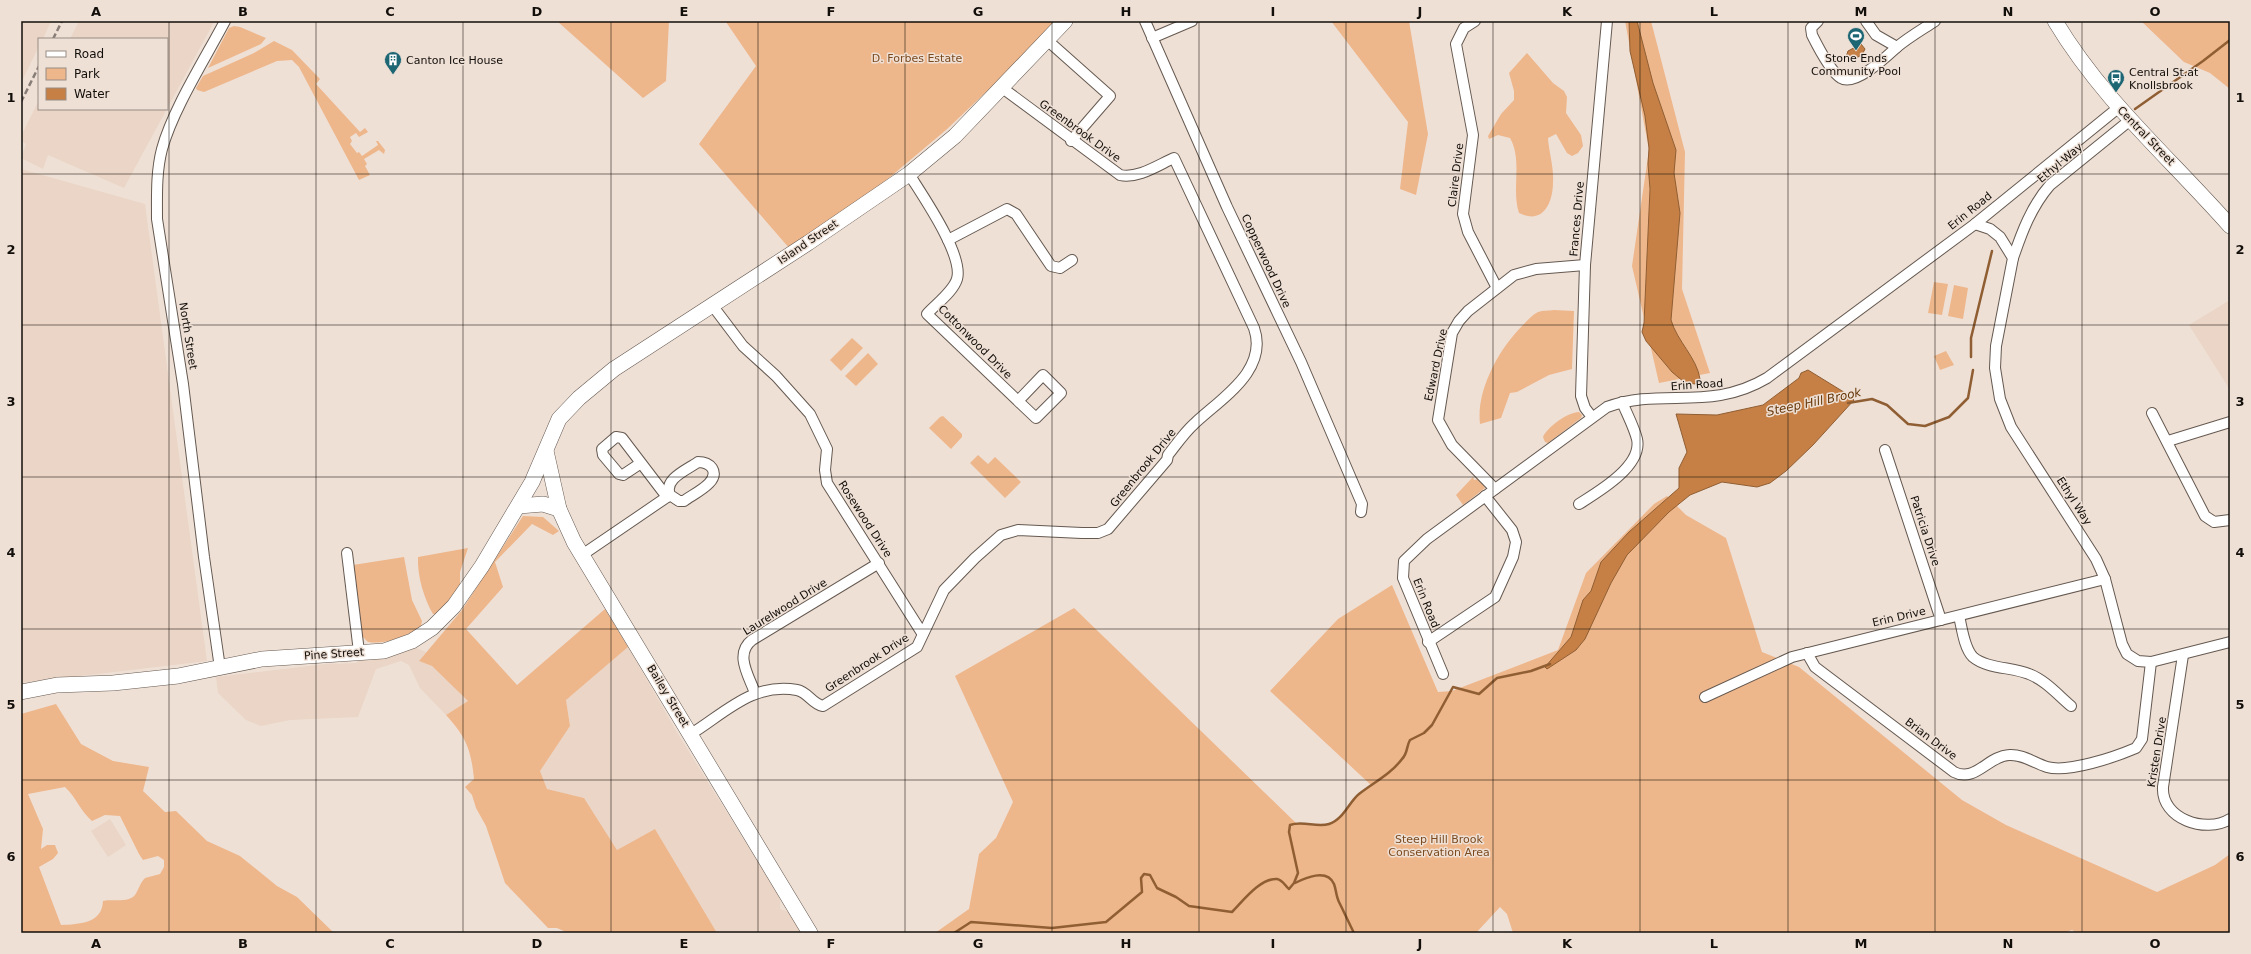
<svg xmlns="http://www.w3.org/2000/svg" width="2251" height="954" viewBox="0 0 2251 954" font-family="'DejaVu Sans',sans-serif">
<rect width="100%" height="100%" fill="#efe0d6"/>
<g fill="#ead5c6">
<polygon points="21,21 51,21 43,39 39,39 39,46 21,83"/>
<polygon points="79,21 214,22 124,188 48,155 43,169 21,158 26,144 21,141 21,136 39,100 39,109 167,109 167,39 70,39"/>
<polygon points="21,169 145,204 207,661 21,683"/>
<polygon points="2230,300 2230,390 2189,325"/>
<polygon points="628,647 678,734 777,893 780,900 780,909 789,912 802,933 717,933 655,829 617,850 584,798 547,789 540,771 570,726 566,700"/>
<polygon points="416,648 426,652 419,661 432,666 468,701 446,715 420,688 409,665 401,661 376,669 358,717 290,720 261,726 246,720 218,693 216,677 326,664 356,663 359,660"/>
<polygon points="110,819 126,845 108,857 91,831"/>
</g>
<g fill="#eeb68b" fill-rule="evenodd">
<polygon points="557,21 669,21 666,81 643,98"/>
<polygon points="721,21 1061,21 946,130 796,256 699,144 756,66 726,22"/>
<polygon points="1331,21 1409,21 1428,134 1416,195 1400,189 1408,122"/>
<polygon points="1625,21 1651,21 1685,152 1682,289 1710,373 1659,383 1632,266 1649,150"/>
<polygon points="2141,21 2230,21 2230,89 2210,73 2184,62"/>
<polygon points="234,26 240,27 266,38 261,44 208,68 229,28"/>
<polygon points="274,41 292,50 320,79 316,84 360,132 365,128 368,132 359,137 356,133 350,137 352,141 350,144 357,153 359,152 362,156 378,145 376,141 378,141 385,150 384,154 379,150 364,159 367,164 365,166 370,175 359,180 299,67 292,60 277,61 204,92 197,90 196,88 203,76 254,53"/>
<path d="M1527 53 1553 83 1564 91 1567 97 1566 113 1581 135 1583 146 1578 153 1572 156 1567 153 1556 134 1548 138C1549 153 1554 167 1553 182 1553 203 1543 225 1519 213 1511 189 1523 161 1510 138L1498 135 1489 139 1488 136 1501 114 1514 100V91L1509 73Z"/>
<polygon points="1934,282 1948,284 1942,315 1928,313"/>
<polygon points="1954,285 1968,288 1963,319 1948,316"/>
<path d="M1554 310 1574 311 1572 369 1549 375 1517 392 1510 393 1501 418 1480 424C1476 390 1499 349 1522 326 1527 321 1532 315 1538 312 1543 310 1549 311 1554 310Z"/>
<polygon points="852,338 863,348 841,371 830,360"/>
<polygon points="1946,351 1954,365 1940,370 1934,356"/>
<polygon points="868,353 878,364 856,386 845,376"/>
<path d="M1579 412 1582 415 1581 418 1548 443 1545 442 1543 437C1547 427 1568 412 1579 412Z"/>
<polygon points="943,416 962,434 962,437 951,449 929,428 940,417"/>
<polygon points="978,455 988,464 995,457 1021,482 1005,498 970,463"/>
<polygon points="1473,477 1474,480 1478,479 1478,477 1485,488 1463,505 1456,495"/>
<polygon points="1667,496 1686,515 1726,538 1762,652 1799,667 1962,800 2006,825 2157,892 2215,865 2230,854 2230,933 2077,933 2072,930 2064,933 1513,933 1507,914 1500,907 1476,933 935,933 969,909 979,854 996,838 1013,802 955,676 1074,608 1296,823 1316,826 1331,824 1340,817 1359,794 1372,786 1270,691 1338,619 1392,585 1438,692 1452,691 1558,650 1586,573 1654,504"/>
<path d="M523 516 543 517 559 531 553 535 532 524 495 562 503 587 466 629 517 685 605 609 628 647 566 700 570 726 540 771 547 789 584 798 617 850 655 829 717 933H568L557 928H548L505 883 486 826 476 808 472 795 465 787 474 779C471 749 466 737 446 715L468 701 432 666 419 661 462 610Z"/>
<path d="M468 548 460 572V588L437 614H433C424 599 417 575 418 557Z"/>
<path d="M404 557 412 600 422 621 421 626C408 636 385 645 368 642L363 637 360 629 353 565Z"/>
<path d="M56 704 81 744 113 761 149 767 143 791 165 812 176 811 207 841 240 856 277 886 297 897 334 933H21V714ZM65 787C76 797 81 812 92 821L105 815 120 816 139 854 143 860 158 856 164 860V867L160 874 145 878C140 883 139 889 135 895 129 903 112 899 103 901 102 924 79 924 61 925L39 867 53 859 58 853 55 845H47L41 849 43 829 28 794Z"/>
</g>
<g fill="#c68045" stroke="#905e33">
<path d="M1629 21H1637L1653 83 1676 150 1674 173 1680 213 1671 320C1677 341 1697 358 1700 379L1695 384 1684 382 1672 372 1646 341 1642 332 1644 323 1650 189 1648 164 1649 148 1645 116 1630 51Z"/>
<path d="M1861 44 1865 49C1861 59 1853 59 1846 57L1848 51Z"/>
<polygon points="1808,370 1847,394 1854,400 1813,445 1786,471 1770,483 1757,487 1722,482 1690,495 1669,512 1627,555 1611,583 1585,639 1576,650 1547,669 1545,667 1571,637 1583,600 1591,591 1601,562 1629,532 1679,488 1679,468 1687,452 1676,414 1717,415 1763,405 1799,378 1801,373"/>
</g>
<g fill="none" stroke-linecap="round" stroke-linejoin="round">
<g stroke="#905e33" stroke-width="2.5">
<polyline points="2135,109 2203,61 2230,40"/>
<polyline points="1971,357 1971,338 1992,251"/>
<polyline points="1848,403 1872,399 1887,405 1908,424 1925,426 1949,417 1968,398 1973,370"/>
<path d="M1295 883C1305 878 1327 868 1334 884 1336 889 1336 896 1339 902 1344 912 1349 923 1354 933"/>
<path d="M954 933 971 922 1052 928 1106 922 1142 892 1141 878 1144 874 1150 875 1157 888 1176 897 1189 906 1232 912C1243 901 1260 878 1277 879 1283 880 1285 886 1289 889L1294 883 1298 873 1289 832 1290 825C1303 820 1316 828 1329 824 1343 820 1349 802 1359 794 1373 783 1391 774 1402 759 1408 753 1406 747 1410 740L1424 733 1432 725 1453 687 1479 694 1497 678 1531 671 1550 664"/>
</g>
<defs>
<g id="street">
<polyline points="1145,21 1227,207 1301,362 1362,504 1361,512"/>
<polyline points="1475,21 1464,28 1456,44 1473,135 1463,214 1468,232 1497,288"/>
<path d="M1818 21 1811 28 1812 35C1817 45 1831 72 1841 78 1855 87 1887 56 1897 47 1909 37 1923 29 1935 21"/>
<polyline points="1866,21 1876,35 1897,47"/>
<polyline points="1152,38 1192,21"/>
<polyline points="1047,40 1110,96 1071,141"/>
<path d="M909 174C922 195 964 255 957 279 953 292 936 304 927 314L1018 401 1043 375 1061 393 1036 418 1018 401"/>
<polyline points="1975,224 1990,229 2000,237 2013,258 1996,346 1995,368 2000,399 2011,427 2096,559 2105,579 2122,644 2127,654 2138,661 2151,662 2230,642"/>
<polyline points="948,240 1007,209 1016,214 1051,266 1060,268 1072,260"/>
<path d="M2013 258C2022 232 2031 207 2050 185L2129 121"/>
<polyline points="712,305 743,346 776,376 810,414 827,449 825,470 827,483 922,633"/>
<polyline points="2152,413 2205,516 2214,522 2230,520"/>
<polyline points="1592,417 1585,408 1581,396 1585,265 1607,21"/>
<polyline points="2168,441 2230,422"/>
<polyline points="1885,450 1941,620"/>
<polyline points="641,463 623,475 619,474 603,455 602,449 616,437 622,438 667,497"/>
<polyline points="1495,489 1452,445 1438,420 1452,333 1459,321 1468,311 1514,275 1536,269 1585,265"/>
<path d="M1579 504C1598 492 1643 466 1637 439 1634 427 1627 414 1622 402"/>
<polyline points="347,553 359,652"/>
<path d="M582 555 670 495 679 501H684C693 494 721 482 712 468 709 464 703 462 698 462 687 470 663 479 670 495"/>
<path d="M1959 616C1962 628 1964 648 1973 657 1987 669 2013 667 2029 674 2045 680 2058 695 2071 706"/>
<polyline points="1428,642 1495,597 1513,557 1516,542 1512,530 1485,496"/>
<path d="M1807 653 1815 667 1954 772C1975 783 1988 756 2009 755 2023 754 2034 763 2047 767 2068 773 2115 757 2136 748L2142 739 2151 662"/>
<path d="M2183 655 2163 787C2161 819 2206 834 2230 819"/>
<path d="M220 668 204 557 183 384 157 219C157 196 156 172 162 149 173 109 205 59 225 21"/>
<path d="M1443 674 1403 578 1404 561 1427 539 1607 407C1662 387 1710 412 1767 378L1975 224 2118 108"/>
<path d="M755 693C749 676 734 654 752 640L879 563"/>
<polyline points="1705,697 1792,657 2105,579"/>
<path d="M691 734C725 713 753 682 797 690 808 692 812 704 823 706L917 647 944 590 975 558 1001 535 1018 530 1082 533H1098L1108 529 1167 460 1168 455C1176 445 1184 433 1194 424 1220 399 1269 371 1254 328L1174 158C1158 165 1138 179 1120 175L1001 87"/>
</g>
<g id="secondary">
<path d="M2055 21C2103 101 2169 157 2230 226"/>
<polyline points="546,451 559,509 574,542 810,933"/>
<polyline points="519,506 543,504 559,509"/>
<polyline points="21,692 57,685 113,683 178,676 262,659 384,651 412,641 432,628 454,606 482,566 532,482 559,419 579,398 614,369 808,243 909,174 955,136 1065,21"/>
</g>
</defs>
<use href="#street" stroke="#655950" stroke-width="12"/>
<use href="#secondary" stroke="#655950" stroke-width="16"/>
<use href="#street" stroke="#fff" stroke-width="10"/>
<use href="#secondary" stroke="#fff" stroke-width="15"/>
<g stroke="#887e77" stroke-width="2.5" stroke-dasharray="6 3" stroke-linecap="butt">
<polyline points="53,39 62,21"/>
<polyline points="21,102 39,66"/>
</g>
</g>
<path fill="none" stroke="#120e0a" stroke-width="1" stroke-opacity="0.55" d="M169 21V933M316 21V933M463 21V933M611 21V933M758 21V933M905 21V933M1052 21V933M1199 21V933M1346 21V933M1493 21V933M1640 21V933M1788 21V933M1935 21V933M2082 21V933M21 174H2230M21 325H2230M21 477H2230M21 629H2230M21 780H2230"/>
<defs>
<symbol id="stadium-pin" viewBox="-11 -11 22 30"><path d="M0 17L-7.5 6A9.5 9.5 0 1 1 7.5 6Z" fill="#1d6673" stroke="#efe0d6"/><path d="M0-5a6.5 5 0 1 0 0 10a6.5 5 0 1 0 0-10ZM-3.5-1.8h7v3.6h-7Z" fill="#fff"/></symbol>
<symbol id="building-pin" viewBox="-11 -11 22 30"><path d="M0 17L-7.5 6A9.5 9.5 0 1 1 7.5 6Z" fill="#1d6673" stroke="#efe0d6"/><path d="M-4-6H4V6H1V3H-1V6H-4ZM-2.5-4.3h1.7v1.8h-1.7ZM.8-4.3h1.7v1.8H.8ZM-2.5-1h1.7V.8h-1.7ZM.8-1h1.7V.8H.8Z" fill="#fff"/></symbol>
<symbol id="bus-pin" viewBox="-11 -11 22 30"><path d="M0 17L-7.5 6A9.5 9.5 0 1 1 7.5 6Z" fill="#1d6673" stroke="#efe0d6"/><path d="M-5-6H5V4H4V6H2V4H-2V6H-4V4H-5ZM-3.5-4V0h7V-4ZM-3.5 1.2v1.5H-2V1.2ZM2 1.2v1.5H3.5V1.2Z" fill="#fff"/></symbol>
</defs>
<g fill-rule="evenodd">
<use href="#stadium-pin" x="1846" y="26" width="20" height="27"/>
<use href="#building-pin" x="383" y="50" width="20" height="27"/>
<use href="#bus-pin" x="2106" y="68" width="20" height="27"/>
</g>
<g text-anchor="middle" dominant-baseline="central" stroke-width="3" stroke-linejoin="round" paint-order="stroke">
<g font-size="11" fill="#7b4a1f" stroke="#efe0d6">
<text x="917" y="58">D. Forbes Estate</text>
<text x="1439" y="839">Steep Hill Brook<tspan x="1439" dy="13">Conservation Area</tspan></text>
</g>
<g font-size="11" fill="#120e0a" stroke="#efe0d6" text-anchor="start">
<text x="1856" y="58" text-anchor="middle">Stone Ends<tspan x="1856" dy="13">Community Pool</tspan></text>
<text x="406" y="60">Canton Ice House</text>
<text x="2129" y="72">Central St.at<tspan x="2129" dy="13">Knollsbrook</tspan></text>
</g>
<g font-size="11" fill="#120e0a" stroke="#efe0d6">
<text transform="translate(1080 131) rotate(36)">Greenbrook Drive</text>
<text transform="translate(2146 136) rotate(46)">Central Street</text>
<text transform="translate(2060 163) rotate(-40)">Ethyl Way</text>
<text transform="translate(1456 175) rotate(-83)">Claire Drive</text>
<text transform="translate(1970 211) rotate(-39)">Erin Road</text>
<text transform="translate(1577 219) rotate(-85)">Frances Drive</text>
<text transform="translate(808 242) rotate(-34)">Island Street</text>
<text transform="translate(1266 261) rotate(65)">Copperwood Drive</text>
<text transform="translate(188 336) rotate(81)">North Street</text>
<text transform="translate(975 342) rotate(45)">Cottonwood Drive</text>
<text transform="translate(1436 365) rotate(-78)">Edward Drive</text>
<text transform="translate(1697 385) rotate(-4)">Erin Road</text>
<text transform="translate(1143 468) rotate(-51)">Greenbrook Drive</text>
<text transform="translate(2074 501) rotate(57)">Ethyl Way</text>
<text transform="translate(865 519) rotate(57)">Rosewood Drive</text>
<text transform="translate(1925 531) rotate(72)">Patricia Drive</text>
<text transform="translate(1426 603) rotate(68)">Erin Road</text>
<text transform="translate(785 607) rotate(-32)">Laurelwood Drive</text>
<text transform="translate(1899 617) rotate(-13)">Erin Drive</text>
<text transform="translate(334 654) rotate(-4)">Pine Street</text>
<text transform="translate(867 663) rotate(-33)">Greenbrook Drive</text>
<text transform="translate(668 696) rotate(59)">Bailey Street</text>
<text transform="translate(1931 739) rotate(37)">Brian Drive</text>
<text transform="translate(2157 752) rotate(-81)">Kristen Drive</text>
</g>
<g font-size="12" font-style="italic" fill="#663708" stroke="#efe0d6">
<text transform="translate(1814 402) rotate(-12)">Steep Hill Brook</text>
</g>
</g>
<rect width="2251" height="954" fill="none" stroke="#efe0d6" stroke-width="44"/>
<rect x="38" y="38" width="130" height="72" fill="#efe0d6" stroke="#978c84"/>
<rect x="46" y="51" width="20" height="6" fill="#ffffff" stroke="#978c84"/>
<text x="74" y="58" font-size="12" fill="#120e0a">Road</text>
<rect x="46" y="68" width="20" height="12" fill="#eeb68b" stroke="#978c84"/>
<text x="74" y="78" font-size="12" fill="#120e0a">Park</text>
<rect x="46" y="88" width="20" height="12" fill="#c68045" stroke="#978c84"/>
<text x="74" y="98" font-size="12" fill="#120e0a">Water</text>
<rect x="22" y="22" width="2207" height="910" fill="none" stroke="#120e0a" stroke-width="1.5"/>
<g font-size="13" text-anchor="middle" font-weight="bold" fill="#120e0a">
<text x="96" y="16">A</text>
<text x="243" y="16">B</text>
<text x="390" y="16">C</text>
<text x="537" y="16">D</text>
<text x="684" y="16">E</text>
<text x="831" y="16">F</text>
<text x="978" y="16">G</text>
<text x="1126" y="16">H</text>
<text x="1273" y="16">I</text>
<text x="1420" y="16">J</text>
<text x="1567" y="16">K</text>
<text x="1714" y="16">L</text>
<text x="1861" y="16">M</text>
<text x="2008" y="16">N</text>
<text x="2155" y="16">O</text>
<text x="11" y="102">1</text>
<text x="2240" y="102">1</text>
<text x="11" y="254">2</text>
<text x="2240" y="254">2</text>
<text x="11" y="406">3</text>
<text x="2240" y="406">3</text>
<text x="11" y="557">4</text>
<text x="2240" y="557">4</text>
<text x="11" y="709">5</text>
<text x="2240" y="709">5</text>
<text x="11" y="861">6</text>
<text x="2240" y="861">6</text>
<text x="96" y="948">A</text>
<text x="243" y="948">B</text>
<text x="390" y="948">C</text>
<text x="537" y="948">D</text>
<text x="684" y="948">E</text>
<text x="831" y="948">F</text>
<text x="978" y="948">G</text>
<text x="1126" y="948">H</text>
<text x="1273" y="948">I</text>
<text x="1420" y="948">J</text>
<text x="1567" y="948">K</text>
<text x="1714" y="948">L</text>
<text x="1861" y="948">M</text>
<text x="2008" y="948">N</text>
<text x="2155" y="948">O</text>
</g>
</svg>
